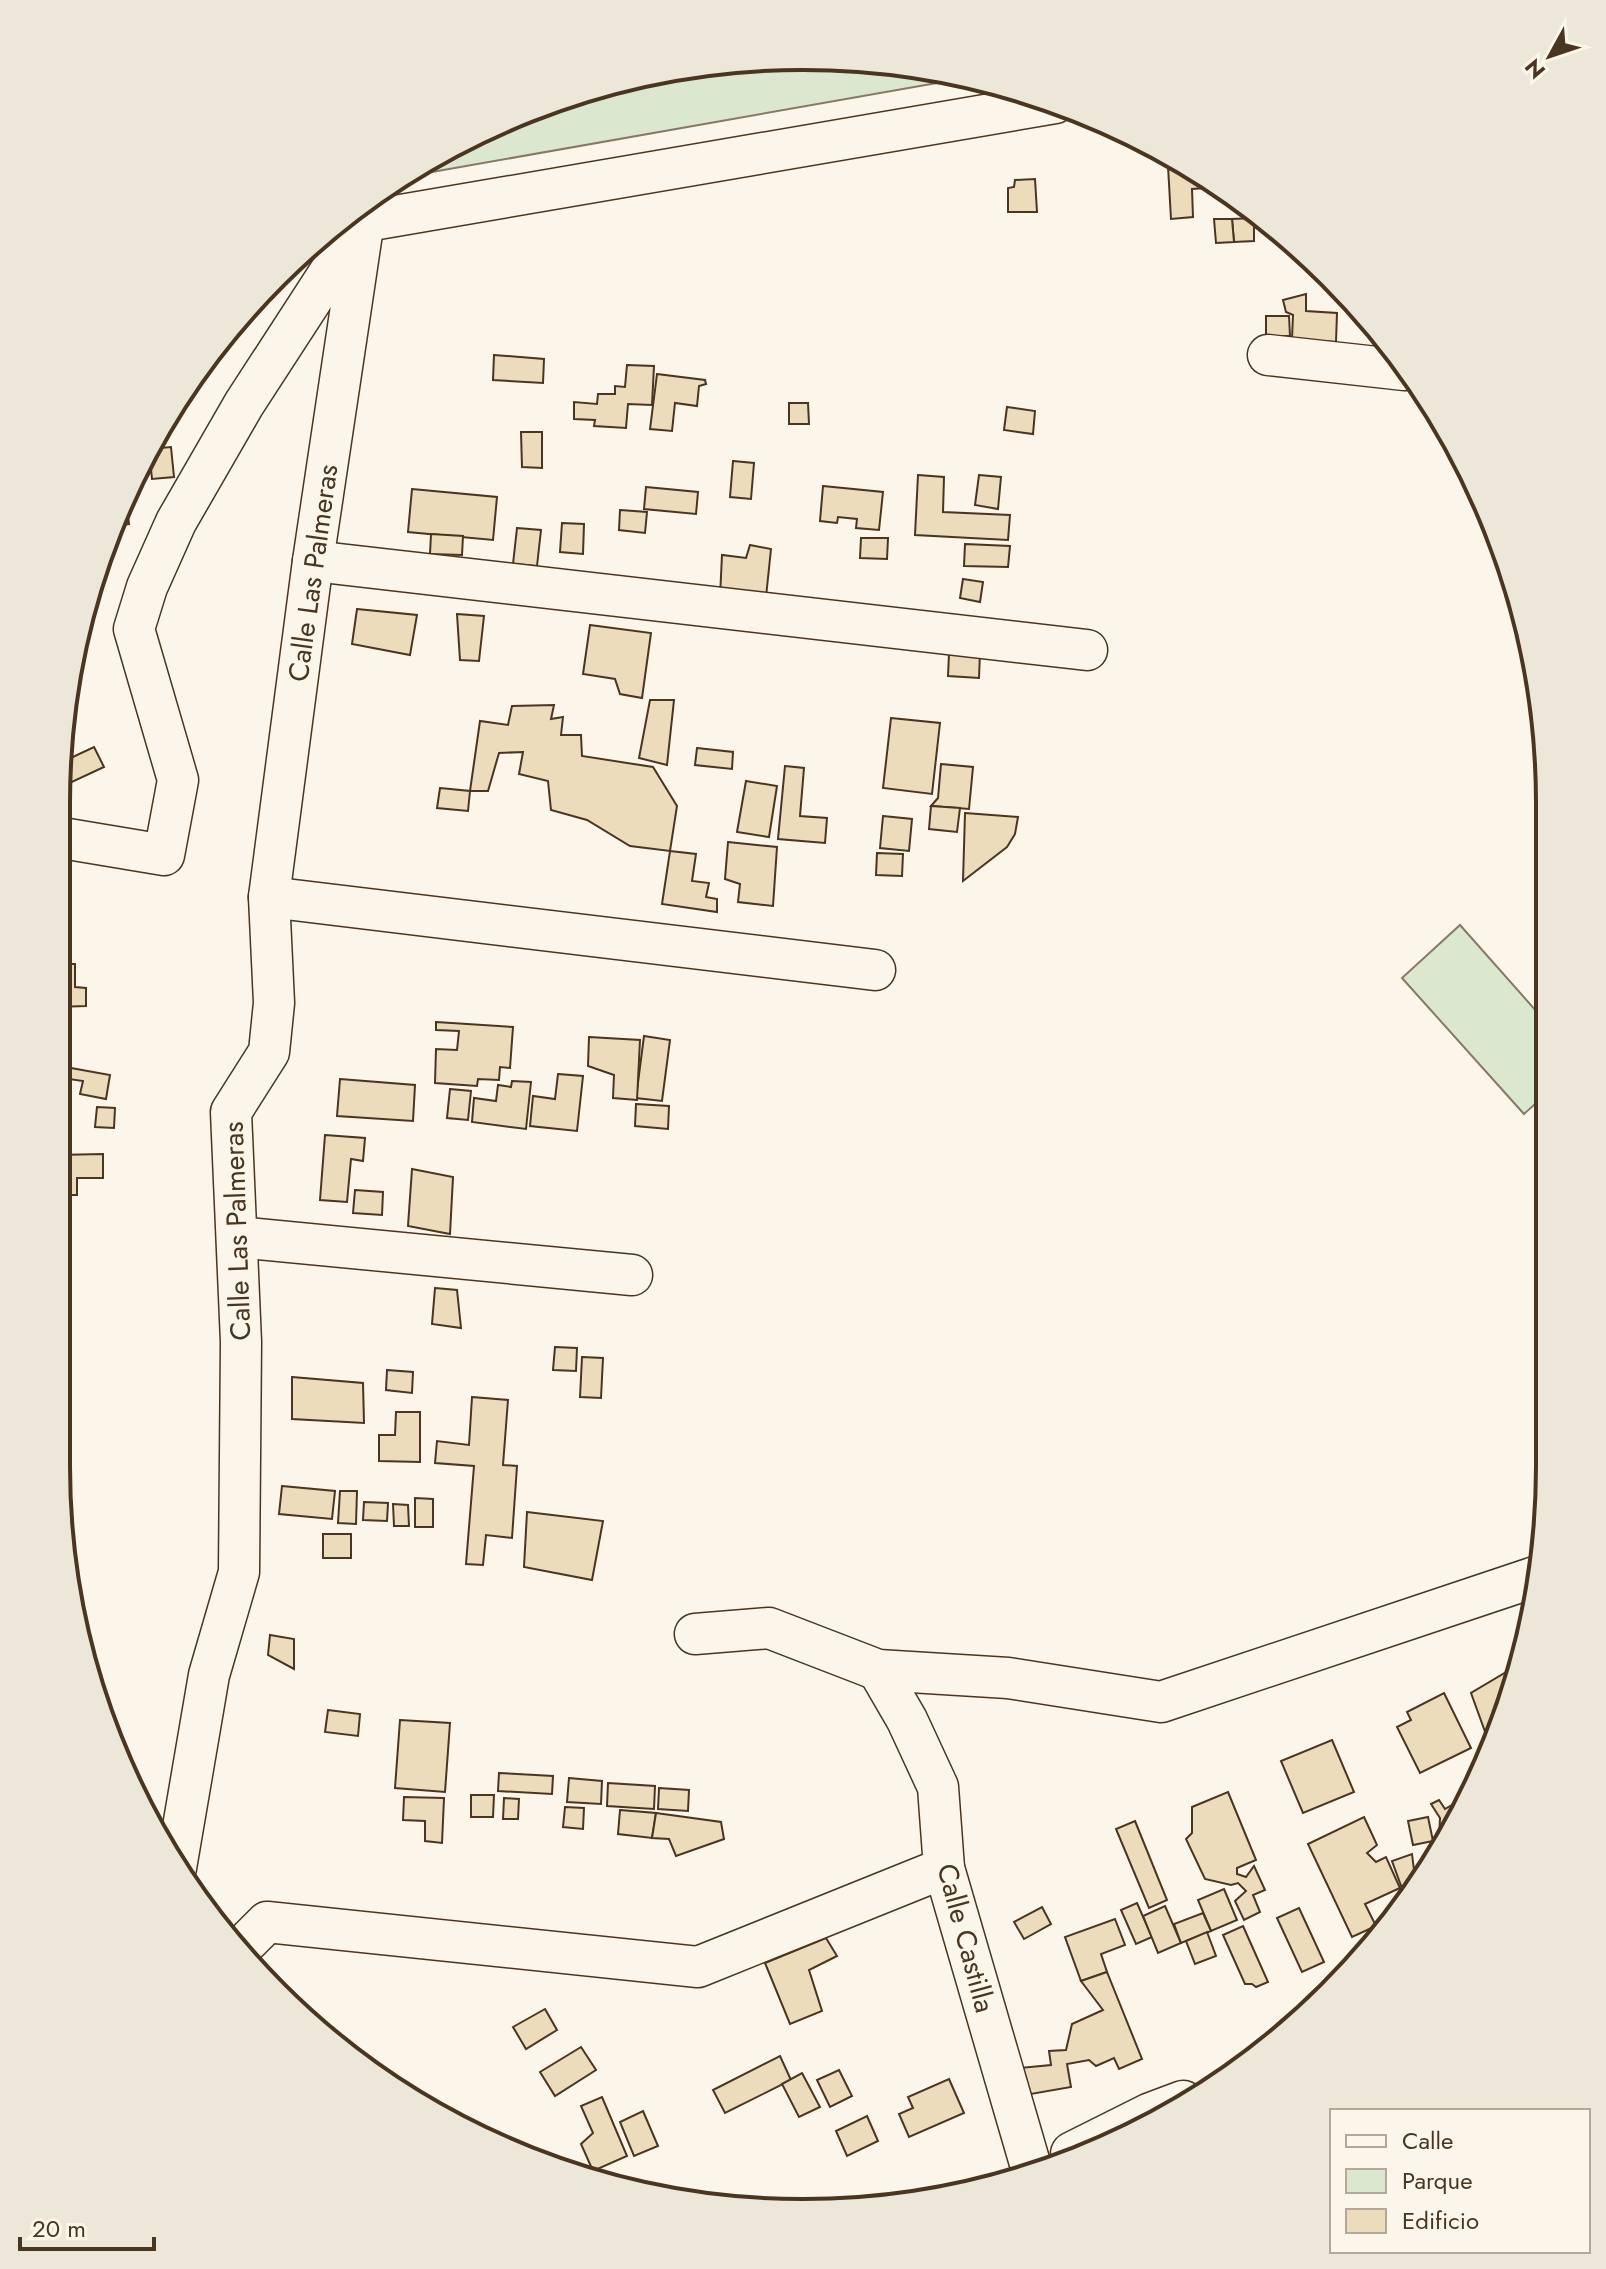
<svg xmlns="http://www.w3.org/2000/svg" width="1606" height="2269" viewBox="0 0 1606 2269" font-family="Jost,sans-serif">
<rect width="100%" height="100%" fill="#fbf6e9"/>
<g fill="#dce7d0" stroke="#887966" stroke-width="2">
<polygon points="851,58 971,77 398,178 429,156 562,96 705,62"/>
<polygon points="1460,925 1545,1021 1546,1094 1524,1114 1402,978"/>
</g>
<g fill="#ecdcbc" stroke="#4a3520" stroke-width="2">
<polygon points="1182,163 1205,178 1206,188 1192,189 1193,217 1171,219 1168,166"/>
<polygon points="1035,179 1037,212 1008,212 1008,188 1014,187 1015,180"/>
<polygon points="1254,218 1254,241 1234,242 1232,219"/>
<polygon points="1214,219 1232,219 1234,242 1216,243"/>
<polygon points="1306,294 1306,311 1337,313 1336,342 1292,339 1293,315 1286,312 1283,300"/>
<polygon points="1266,316 1289,316 1290,336 1266,336"/>
<polygon points="494,355 544,359 543,383 493,380"/>
<polygon points="627,365 654,366 652,405 628,404 626,428 594,426 595,420 574,419 574,402 597,404 598,394 615,394 615,386 625,387"/>
<polygon points="657,374 705,380 706,384 699,386 697,406 675,403 672,431 650,429"/>
<polygon points="789,403 808,403 809,424 789,424"/>
<polygon points="1007,407 1035,411 1033,434 1004,430"/>
<polygon points="521,432 542,432 542,468 522,467"/>
<polygon points="171,447 174,477 152,479 149,449"/>
<polygon points="733,461 754,463 751,499 730,497"/>
<polygon points="918,475 944,477 943,512 1010,515 1008,540 915,535"/>
<polygon points="979,475 1001,477 998,509 975,505"/>
<polygon points="823,486 883,492 879,530 856,528 857,519 838,517 837,523 820,521"/>
<polygon points="646,487 698,492 696,514 644,509"/>
<polygon points="412,489 497,497 493,540 408,532"/>
<polygon points="127,508 129,524 120,525"/>
<polygon points="620,510 647,512 645,533 619,530"/>
<polygon points="562,523 584,524 583,554 560,552"/>
<polygon points="517,528 541,530 537,566 513,564"/>
<polygon points="431,534 463,536 462,555 430,554"/>
<polygon points="861,538 888,538 887,559 860,558"/>
<polygon points="965,544 1010,546 1008,567 964,566"/>
<polygon points="750,545 771,549 766,597 720,597 722,555 746,558"/>
<polygon points="963,579 983,582 980,602 960,598"/>
<polygon points="357,609 417,615 410,655 352,644"/>
<polygon points="457,614 484,616 479,661 460,660"/>
<polygon points="590,625 651,633 642,698 620,694 615,679 583,674"/>
<polygon points="980,652 979,678 948,676 949,654"/>
<polygon points="650,700 674,700 667,765 639,758"/>
<polygon points="554,705 551,719 563,717 561,735 581,735 582,756 653,767 677,806 670,851 630,846 587,820 551,810 548,781 519,774 523,752 499,753 488,791 470,791 480,721 508,725 512,706"/>
<polygon points="891,718 940,723 932,794 883,788"/>
<polygon points="94,747 104,767 59,788 60,763"/>
<polygon points="697,748 733,752 732,769 695,765"/>
<polygon points="941,764 973,767 969,809 931,806 938,798"/>
<polygon points="785,766 804,768 800,816 827,818 825,843 778,839"/>
<polygon points="746,781 777,786 769,837 737,832"/>
<polygon points="440,788 470,791 468,811 437,808"/>
<polygon points="931,806 960,808 957,832 929,829"/>
<polygon points="965,813 1018,817 1015,834 1007,847 963,881"/>
<polygon points="883,816 912,819 909,851 880,848"/>
<polygon points="728,842 777,847 773,906 738,902 740,884 725,879"/>
<polygon points="670,851 696,854 692,881 709,883 706,897 717,899 717,912 662,904"/>
<polygon points="877,853 903,854 902,876 876,875"/>
<polygon points="56,964 75,964 75,987 86,988 86,1006 56,1007"/>
<polygon points="436,1022 513,1027 510,1068 500,1067 499,1080 478,1079 477,1086 435,1083 436,1049 457,1050 459,1031 436,1030"/>
<polygon points="644,1036 670,1040 662,1101 636,1098"/>
<polygon points="589,1037 640,1040 637,1100 613,1098 614,1075 588,1066"/>
<polygon points="71,1068 110,1075 106,1099 80,1094 83,1081 69,1079"/>
<polygon points="558,1074 583,1076 577,1131 530,1126 533,1096 555,1099"/>
<polygon points="340,1079 415,1085 413,1121 337,1116"/>
<polygon points="512,1081 531,1082 526,1129 472,1122 474,1098 496,1101 498,1085 511,1087"/>
<polygon points="450,1089 471,1091 468,1120 447,1118"/>
<polygon points="636,1104 669,1106 668,1129 635,1126"/>
<polygon points="97,1107 115,1108 114,1128 95,1127"/>
<polygon points="325,1135 365,1138 363,1161 351,1159 347,1202 320,1200"/>
<polygon points="103,1154 103,1178 77,1178 77,1195 56,1195 56,1155"/>
<polygon points="412,1169 453,1177 450,1234 408,1226"/>
<polygon points="355,1190 383,1192 382,1215 353,1213"/>
<polygon points="435,1288 457,1290 461,1328 432,1324"/>
<polygon points="555,1347 577,1348 576,1371 553,1370"/>
<polygon points="582,1357 603,1358 601,1398 580,1397"/>
<polygon points="387,1370 413,1372 412,1393 386,1390"/>
<polygon points="292,1377 363,1383 364,1423 292,1419"/>
<polygon points="472,1397 508,1400 503,1465 517,1466 512,1538 486,1535 483,1565 466,1564 474,1466 435,1463 437,1441 469,1445"/>
<polygon points="396,1412 420,1412 420,1462 379,1461 379,1435 395,1435"/>
<polygon points="282,1486 335,1491 332,1519 279,1514"/>
<polygon points="340,1491 357,1491 356,1524 338,1523"/>
<polygon points="415,1498 433,1499 433,1527 415,1527"/>
<polygon points="364,1502 388,1503 387,1521 363,1520"/>
<polygon points="393,1504 408,1505 409,1526 394,1526"/>
<polygon points="527,1512 603,1521 592,1580 524,1567"/>
<rect x="323" y="1534" width="28" height="24"/>
<polygon points="270,1635 294,1639 294,1669 268,1655"/>
<polygon points="1523,1662 1491,1748 1471,1693"/>
<polygon points="1444,1693 1471,1748 1420,1773 1397,1727 1411,1720 1407,1712"/>
<polygon points="328,1710 360,1714 358,1736 325,1732"/>
<polygon points="400,1720 450,1723 445,1792 395,1788"/>
<polygon points="1332,1740 1354,1792 1303,1813 1281,1761"/>
<polygon points="499,1773 553,1776 552,1794 498,1791"/>
<polygon points="569,1778 602,1781 601,1804 567,1802"/>
<polygon points="1479,1779 1473,1796 1434,1859 1429,1849 1439,1840 1440,1818 1431,1804 1439,1800 1445,1809 1462,1799 1470,1789 1466,1781"/>
<polygon points="608,1783 655,1786 654,1809 607,1806"/>
<polygon points="659,1788 689,1790 688,1811 658,1809"/>
<polygon points="1228,1792 1256,1860 1237,1868 1237,1874 1246,1877 1254,1866 1265,1890 1253,1895 1260,1912 1244,1920 1235,1901 1246,1891 1238,1883 1231,1885 1205,1879 1186,1839 1192,1833 1192,1807"/>
<polygon points="471,1795 494,1795 493,1817 471,1817"/>
<polygon points="404,1797 444,1798 442,1843 425,1841 425,1821 403,1820"/>
<polygon points="504,1798 519,1799 518,1819 503,1819"/>
<polygon points="565,1807 584,1808 583,1829 563,1827"/>
<polygon points="620,1810 656,1813 652,1838 618,1834"/>
<polygon points="656,1813 721,1822 724,1839 676,1856 669,1839 652,1838"/>
<polygon points="1364,1817 1377,1845 1367,1853 1376,1862 1386,1857 1400,1888 1365,1904 1376,1926 1352,1937 1308,1844"/>
<polygon points="1428,1817 1433,1841 1413,1845 1408,1821"/>
<polygon points="1135,1821 1167,1900 1149,1908 1116,1829"/>
<polygon points="1412,1854 1414,1870 1420,1882 1407,1902 1392,1861"/>
<polygon points="1433,1861 1420,1882 1414,1870"/>
<polygon points="1224,1889 1237,1920 1211,1931 1198,1900"/>
<polygon points="1137,1903 1152,1937 1136,1944 1121,1910"/>
<polygon points="1165,1906 1181,1943 1158,1953 1143,1916"/>
<polygon points="1042,1907 1051,1924 1024,1939 1014,1922"/>
<polygon points="1299,1908 1324,1962 1302,1972 1277,1918"/>
<polygon points="1203,1913 1211,1931 1181,1943 1174,1924"/>
<polygon points="1115,1919 1125,1945 1101,1954 1107,1972 1081,1981 1065,1937"/>
<polygon points="1243,1926 1268,1982 1256,1987 1252,1984 1245,1984 1223,1935"/>
<polygon points="1207,1932 1216,1956 1195,1964 1186,1941"/>
<polygon points="826,1938 837,1956 809,1970 822,2011 790,2024 765,1963"/>
<polygon points="1107,1972 1142,2059 1119,2069 1114,2058 1096,2066 1089,2060 1067,2064 1071,2087 1031,2094 1019,2068 1051,2065 1049,2051 1066,2050 1072,2024 1103,2010 1081,1981"/>
<polygon points="545,2009 557,2030 526,2049 513,2027"/>
<polygon points="581,2047 596,2070 555,2096 540,2072"/>
<polygon points="780,2056 791,2080 725,2113 713,2090"/>
<polygon points="839,2070 852,2096 830,2107 817,2080"/>
<polygon points="802,2073 820,2107 799,2117 782,2084"/>
<polygon points="949,2079 964,2113 909,2137 899,2114 913,2108 908,2097"/>
<polygon points="602,2097 627,2156 593,2171 581,2144 593,2133 581,2106"/>
<polygon points="643,2111 658,2146 634,2156 620,2122"/>
<polygon points="867,2116 878,2141 847,2156 836,2131"/>
</g>
<g fill="none" stroke-linecap="round" stroke-linejoin="round">
<defs>
<g id="minor">
<polyline points="337,226 1055,103"/>
<polyline points="1268,355 1404,370"/>
<polyline points="313,561 1087,650"/>
<polyline points="56,837 164,855 178,780 134,629 147,587 176,522 244,404 357,230"/>
<polyline points="269,897 875,970"/>
<polyline points="238,1237 632,1275"/>
<polyline points="695,1634 769,1628 878,1670 1008,1678 1161,1702 1538,1576"/>
<polyline points="878,1670 907,1720 938,1787 944,1868 1031,2167"/>
<polyline points="176,1868 209,1675 239,1572 241,1342 231,1112 269,1052 274,1003 269,897 313,561 364,220"/>
<polyline points="241,1948 267,1922 698,1967 944,1868"/>
</g>
<polyline id="tertiary" points="1073,2154 1151,2115 1183,2103"/>
</defs>
<use href="#minor" stroke="#4a3520" stroke-width="43"/>
<use href="#tertiary" stroke="#4a3520" stroke-width="47"/>
<use href="#minor" stroke="#fbf6e9" stroke-width="40"/>
<use href="#tertiary" stroke="#fbf6e9" stroke-width="44"/>
</g>
<g text-anchor="middle" dominant-baseline="central" stroke-width="6" stroke-linejoin="round" paint-order="stroke">
<g font-size="28" fill="#4a3520" stroke="#fbf6e9">
<text transform="translate(313 573) rotate(-82)">Calle Las Palmeras</text>
<text transform="translate(237 1231) rotate(-92)">Calle Las Palmeras</text>
<text transform="translate(966 1938) rotate(75)">Calle Castilla</text>
</g>
</g>
<path d="M0 0H1606V2269H0ZM803 70H803A733 733 0 0 1 1536 803V1466A733 733 0 0 1 803 2199H803A733 733 0 0 1 70 1466V803A733 733 0 0 1 803 70Z" fill="#ede7d9" fill-rule="evenodd"/>
<path fill="none" stroke="#4a3520" stroke-width="4" d="M803 70H803A733 733 0 0 1 1536 803V1466A733 733 0 0 1 803 2199H803A733 733 0 0 1 70 1466V803A733 733 0 0 1 803 70Z"/>
<rect x="1330" y="2109" width="260" height="144" fill="#fbf6e9" stroke="#b4a999" stroke-width="2"/>
<rect x="1346" y="2135" width="40" height="12" fill="#fbf6e9" stroke="#b4a999" stroke-width="2"/>
<text x="1402" y="2149" font-size="24" fill="#4a3520">Calle</text>
<rect x="1346" y="2169" width="40" height="24" fill="#dce7d0" stroke="#b4a999" stroke-width="2"/>
<text x="1402" y="2189" font-size="24" fill="#4a3520">Parque</text>
<rect x="1346" y="2209" width="40" height="24" fill="#ecdcbc" stroke="#b4a999" stroke-width="2"/>
<text x="1402" y="2229" font-size="24" fill="#4a3520">Edificio</text>
<g transform="translate(1550 56) rotate(230)" stroke="#fbf6e9" stroke-width="6" paint-order="stroke">
<path d="M0-6L14 30L0 20L-14 30Z" fill="#4a3520"/>
<text y="-12" font-size="22" font-weight="bold" text-anchor="middle" fill="#4a3520">N</text>
</g>
<path d="M20 2237v12h134v-12" fill="none" stroke="#4a3520" stroke-width="4"/>
<text x="32" y="2237" font-size="24" fill="#4a3520" stroke="#fbf6e9" stroke-width="6" paint-order="stroke">20 m</text>
</svg>
